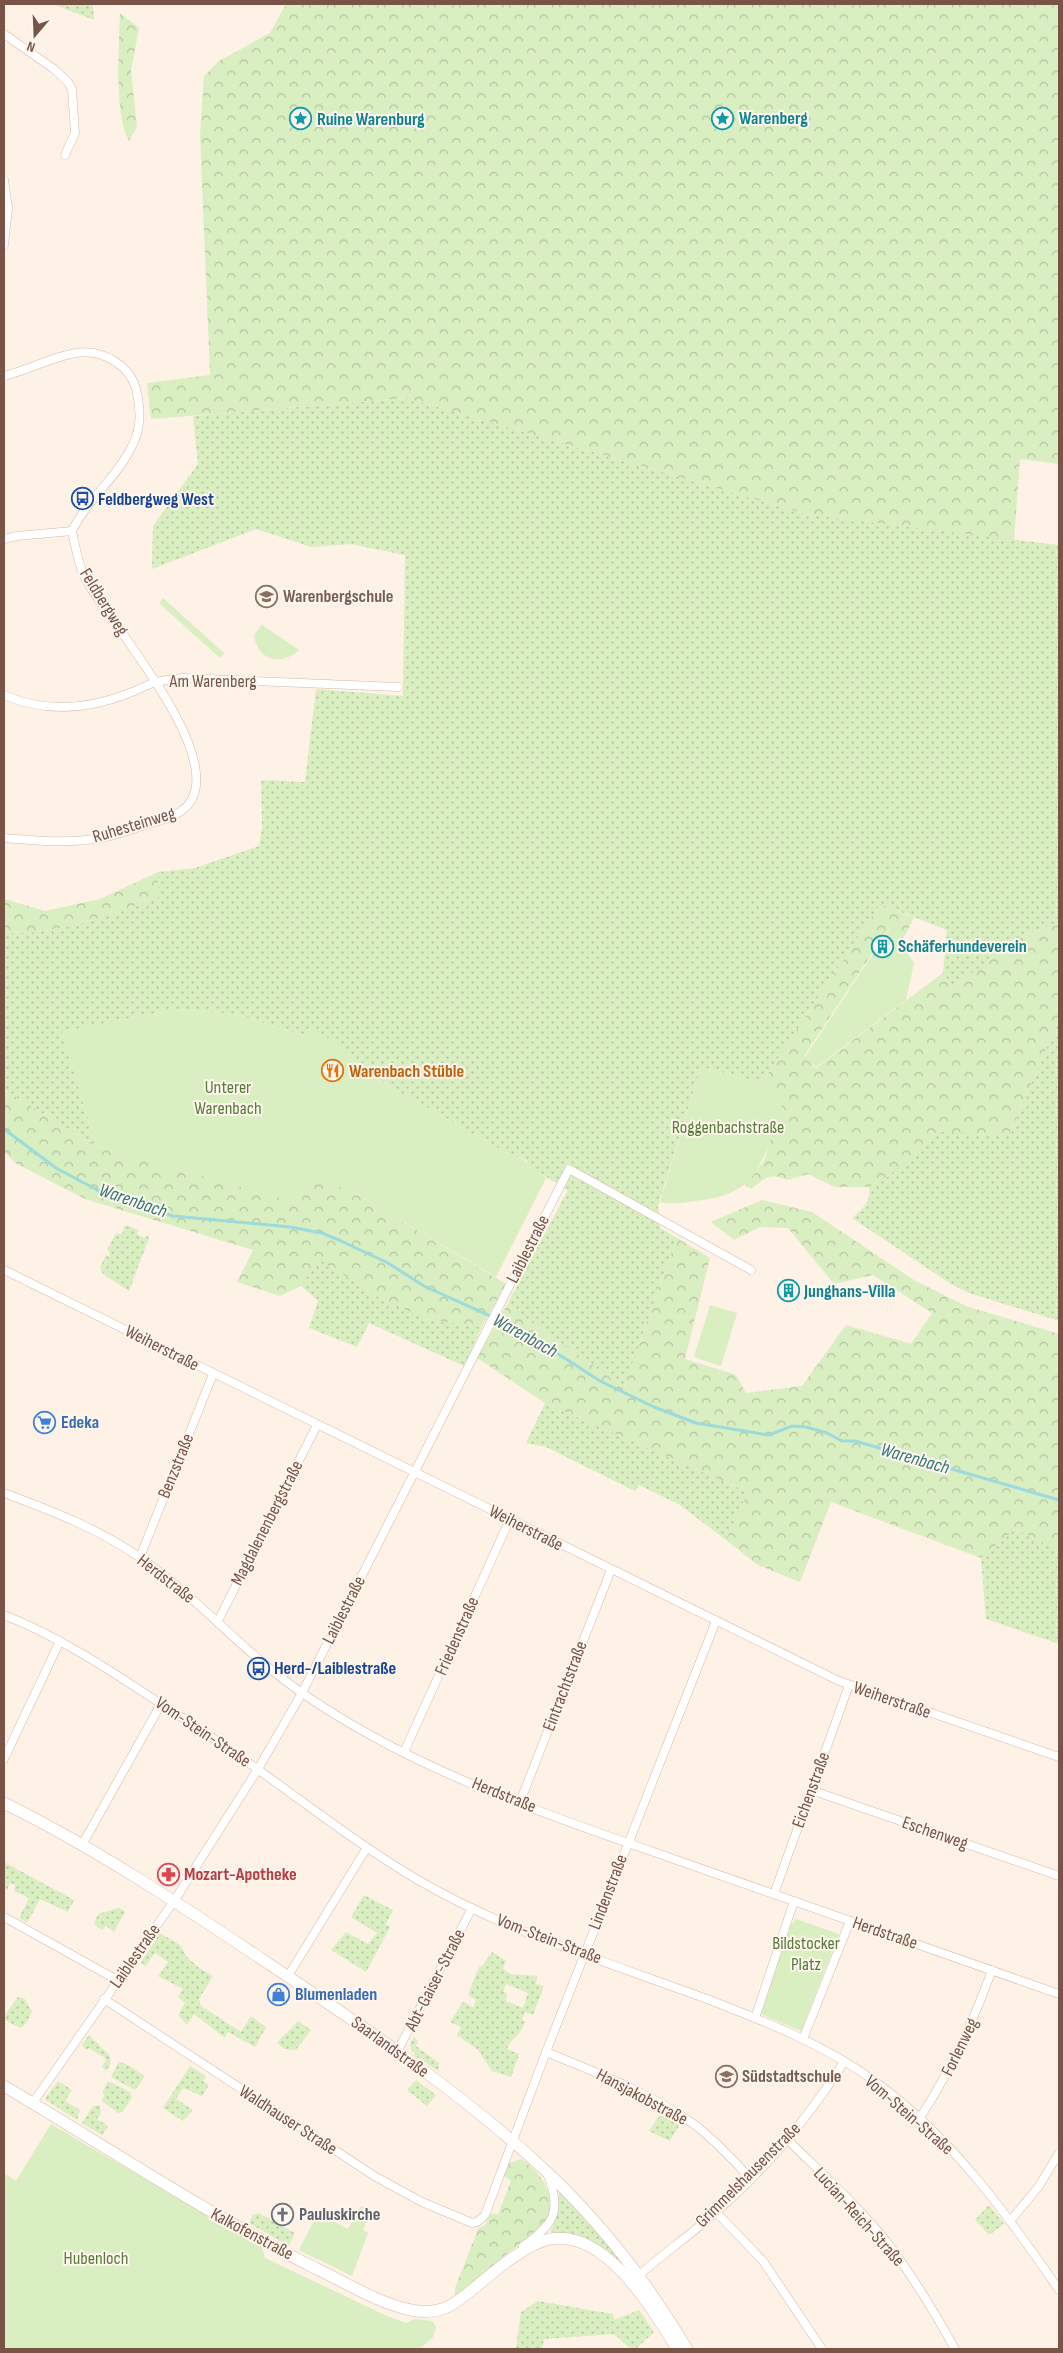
<svg xmlns="http://www.w3.org/2000/svg" width="1063" height="2353" viewBox="0 0 1063 2353" font-family="'Sofia Sans Condensed',sans-serif">
<defs>
<pattern id="grass-dots" width="8" height="8" patternUnits="userSpaceOnUse" patternTransform="scale(1.25)"><rect width="8" height="8" fill="#d9eec1"/><path d="M2 2h.1M6 6h.1" fill="none" stroke="#b5c39f" stroke-width="1.8" stroke-linecap="round"/></pattern>
<pattern id="forest-crowns" width="20" height="18" patternUnits="userSpaceOnUse" patternTransform="scale(1.25)"><rect width="20" height="18" fill="#d9eec1"/><path d="M2 6a3 3 0 1 1 6 0M12 15a3 3 0 1 1 6 0" fill="none" stroke="#b5c39f"/></pattern>
</defs>
<rect width="100%" height="100%" fill="#fef1e5"/>
<g fill="url(#grass-dots)" fill-rule="evenodd">
<polygon points="52,4 93,4 94,20"/>
<path d="M407 398 806 514 1059 545V924L1026 934 952 988 943 973 947 930 880 904 762 1083 701 1067 658 1206 660 1228 677 1238 624 1387 507 1305 568 1190 528 1166 527 1161 519 1157 515 1158 363 1071 348 1050 236 1014 176 1009 62 1032 96 1146 4 1090V932C57 937 108 914 158 898V872L195 868 259 846 262 828 261 780 305 782 316 689 403 696 405 555 350 544 311 547 256 529 152 569 153 526 198 464 193 416Z"/>
<path d="M1059 1020V1321L969 1293 951 1284 852 1218C863 1208 871 1202 869 1187L886 1178 940 1131 1009 1135Z"/>
<polygon points="125,1225 138,1230 137,1234 144,1238 147,1235 149,1238 129,1291 103,1274 100,1267 106,1255 109,1257 110,1252 107,1250 116,1233 122,1234"/>
<polygon points="318,1258 377,1296 425,1319 482,1327 464,1366 369,1323 357,1347 309,1328 318,1301 301,1286"/>
<polygon points="545,1403 748,1492 726,1540 680,1505 639,1485 635,1491 546,1447 526,1443"/>
<polygon points="1015,1529 1059,1550 1059,1644 986,1619 981,1558"/>
<polygon points="4,1862 74,1900 68,1912 40,1899 27,1923 19,1918 29,1898 14,1891 15,1885 10,1883 7,1890 4,1889"/>
<polygon points="364,1895 393,1910 386,1924 390,1927 366,1972 331,1950 346,1932 368,1944 377,1933 351,1917"/>
<polygon points="119,1908 125,1912 114,1932 106,1926 102,1930 94,1924 98,1914"/>
<path d="M160 1933 180 1945 187 1957 199 1968 213 1976 199 1999 201 2006 241 2032 251 2016 266 2027 255 2047 228 2032 225 2038 194 2014 187 2025C183 2022 183 2018 178 2015L185 2003 178 1997 183 1989 158 1976 168 1962 155 1953 145 1967 141 1962Z"/>
<path d="M492 1952 506 1961 503 1969 510 1974 537 1976 536 1984 544 1986 533 2015 525 2012 522 2020 525 2021C521 2037 511 2037 507 2049L519 2054 511 2077 492 2071 478 2050 457 2035 461 2027 450 2022 463 2002 473 2007 476 2000 468 1995 479 1967 482 1966ZM506 1984 528 1993 523 2008 506 2001 507 1993 503 1992Z"/>
<polygon points="18,1997 24,1998 32,2011 27,2022 21,2028 4,2020 4,2016"/>
<path d="M298 2021 311 2030 296 2050 284 2049 277 2043C284 2034 291 2030 298 2021Z"/>
<polygon points="89,2035 110,2056 110,2065 106,2071 102,2067 106,2060 105,2058 89,2048 86,2050 82,2045"/>
<polygon points="414,2037 418,2041 416,2046 439,2063 438,2071 414,2055 414,2052 411,2051 410,2044"/>
<polygon points="119,2062 126,2064 145,2076 135,2090 111,2077"/>
<polygon points="190,2066 206,2076 203,2081 209,2085 202,2096 183,2088 176,2099 193,2110 183,2121 163,2108"/>
<polygon points="416,2080 436,2095 427,2106 407,2090"/>
<polygon points="58,2081 72,2090 65,2101 80,2110 77,2120 46,2100 46,2097"/>
<polygon points="108,2081 130,2092 132,2098 122,2112 118,2113 102,2101 104,2095 103,2091"/>
<polygon points="100,2105 101,2113 97,2119 108,2126 102,2135 82,2123 93,2106"/>
<polygon points="662,2112 680,2124 670,2141 649,2131"/>
<polygon points="559,2192 591,2226 632,2274 571,2235 550,2232 558,2214"/>
<polygon points="989,2205 1004,2224 989,2235 975,2220"/>
<polygon points="258,2213 295,2233 289,2246 249,2223 253,2214 256,2215"/>
<polygon points="538,2301 613,2314 614,2320 639,2310 654,2332 636,2349 631,2349 614,2334 544,2339 542,2349 516,2349 521,2312"/>
</g>
<g fill="url(#forest-crowns)">
<polygon points="286,4 1059,4 1059,464 1020,459 1014,540 806,514 407,398 151,419 147,383 210,375 200,135 204,76 219,61 270,33"/>
<path d="M120 13 139 28 131 71 137 127 129 141C114 115 119 44 120 13Z"/>
<path d="M158 872V898C108 914 57 937 4 932V899L45 911 100 899Z"/>
<path d="M880 904 914 918 901 943 889 928 804 1056 816 1068 943 973 952 988 1026 934 1059 924V1020L1009 1135 940 1132 886 1178 869 1187H835L808 1174 787 1180C771 1172 764 1178 751 1189L745 1185 764 1161 772 1133 785 1111 762 1083Z"/>
<polygon points="4,1090 96,1146 298,1203 307,1177 350,1190 506,1284 482,1327 425,1319 377,1296 318,1259 301,1286 280,1296 237,1282 253,1250 85,1199 17,1164 4,1152"/>
<polygon points="762,1200 812,1212 914,1280 966,1306 1059,1334 1059,1550 1015,1529 981,1558 831,1502 800,1582 758,1565 726,1540 748,1492 545,1403 477,1358 507,1305 624,1387 677,1238 710,1258 685,1359 736,1375 746,1393 802,1386 846,1325 911,1344 932,1313 873,1275 834,1284 788,1228 760,1227 734,1240 711,1222"/>
<path d="M521 2159C547 2176 563 2208 537 2233 528 2241 515 2247 505 2255 488 2269 471 2283 455 2297V2288L478 2229 485 2225 490 2214H498L511 2181 504 2176 509 2163Z"/>
</g>
<g fill="#d9eec1">
<polygon points="163,598 224,653 220,658 159,603"/>
<path d="M262 625 299 650C281 667 257 660 254 635Z"/>
<polygon points="890,928 914,963 906,1000 816,1067 805,1057"/>
<path d="M176 1009 236 1014 304 1036 313 1029 348 1050 363 1071 515 1158 518 1157C528 1162 536 1171 546 1178L496 1277 350 1190 307 1177 298 1203 96 1146 62 1032Z"/>
<path d="M701 1067 762 1083 785 1111C759 1155 765 1192 702 1200 688 1202 674 1205 660 1202Z"/>
<polygon points="710,1305 737,1313 721,1366 694,1357"/>
<polygon points="796,1919 839,1934 801,2031 761,2014 788,1929"/>
<polygon points="51,2124 262,2248 265,2258 387,2316 406,2323 415,2319 432,2321 436,2327 433,2337 420,2349 4,2349 4,2173 16,2181"/>
<polygon points="361,2206 371,2209 363,2230 368,2233 352,2276 299,2250 318,2213 348,2229"/>
</g>
<g fill="none" stroke-linecap="round" stroke-linejoin="round">
<polyline stroke="#9cdbdd" stroke-width="3" points="4,1129 56,1168 99,1191 173,1216 290,1227 322,1233 341,1241 388,1263 424,1286 521,1330 600,1381 654,1407 696,1423 769,1435 792,1426 806,1427 827,1433 842,1441 855,1441 1059,1500"/>
<defs>
<g id="street">
<polyline points="4,34 54,69 68,82 72,89 75,133 65,155"/>
<polyline points="4,180 8,208 4,245"/>
<path d="M4 376C28 370 52 357 76 353 103 349 132 366 137 393 141 413 141 430 131 448 115 480 88 498 72 531 76 549 79 569 89 585 116 630 216 745 193 797 186 814 165 819 149 824 135 828 120 834 106 837 72 844 38 841 4 838"/>
<polyline points="4,539 17,536 72,531"/>
<path d="M4 695C42 712 85 710 124 695 135 692 145 685 156 682 165 680 174 679 183 678L398 687"/>
<polyline points="4,1270 839,1681 1059,1757"/>
<path d="M4 1493C52 1511 100 1529 142 1559 186 1590 223 1629 263 1663 296 1691 334 1715 372 1736 462 1786 570 1823 668 1857 798 1903 929 1948 1059 1994"/>
<polyline points="140,1557 213,1374"/>
<path d="M4 1615C55 1635 102 1665 149 1696 186 1720 224 1745 260 1771 312 1808 362 1847 418 1880 507 1932 610 1963 707 1999 764 2021 823 2044 873 2080 950 2135 1007 2214 1059 2290"/>
<polyline points="218,1621 317,1425"/>
<polyline points="404,1752 510,1519"/>
<polyline points="4,1759 60,1641"/>
<polyline points="811,1790 1059,1876"/>
<polyline points="520,1802 611,1570"/>
<polyline points="82,1845 161,1704"/>
<polyline points="774,1894 849,1685"/>
<polyline points="4,1917 117,1980"/>
<polyline points="288,1976 366,1849"/>
<polyline points="104,1999 376,2177 422,2202 472,2223 477,2222 485,2215 546,2052 716,1621"/>
<polyline points="755,2018 794,1901"/>
<polyline points="803,2039 850,1921"/>
<polyline points="397,2052 472,1908"/>
<path d="M546 2052C597 2073 649 2092 695 2125 715 2140 733 2160 750 2178"/>
<polyline points="32,2104 176,1898 258,1769 302,1693 569,1169 751,1270"/>
<path d="M919 2119C950 2073 973 2022 992 1970"/>
<path d="M788 2140C822 2174 860 2207 889 2245 914 2278 935 2313 955 2349"/>
<polyline points="716,2212 763,2261 822,2349"/>
<polyline points="1011,2220 1039,2186 1059,2153"/>
<path d="M523 2246C554 2224 562 2212 548 2175"/>
<path d="M638 2276C663 2254 690 2235 715 2213 766 2169 808 2118 844 2062"/>
</g>
<g id="secondary">
<path d="M4 1803C95 1848 181 1905 266 1962 363 2026 461 2092 547 2172 601 2223 649 2285 687 2349"/>
<path d="M4 2086C107 2147 207 2214 315 2268 345 2282 377 2303 411 2310 442 2316 457 2303 479 2284 497 2269 527 2244 550 2239 606 2229 652 2309 677 2349"/>
</g>
</defs>
<use href="#street" stroke="#d4b9ac" stroke-width="9"/>
<use href="#secondary" stroke="#dabaab" stroke-width="12"/>
<use href="#street" stroke="#fff" stroke-width="8"/>
<use href="#secondary" stroke="#fff" stroke-width="11"/>
</g>
<defs>
<symbol id="sight-ring" viewBox="-11 -11 22 22"><circle r="9.5" fill="#fff6ed" stroke="#0f9aa8" stroke-width="1.5"/><path d="M0-6L1.8-2.2L6-1.7L2.9 1.2L3.7 5.4L0 3.3L-3.7 5.4L-2.9 1.2L-6-1.7L-1.8-2.2Z" fill="#0f9aa8"/></symbol>
<symbol id="bus-ring" viewBox="-11 -11 22 22"><circle r="9.5" fill="#fff6ed" stroke="#1a4fb4" stroke-width="1.5"/><path d="M-5-6H5V4H4V6H2V4H-2V6H-4V4H-5ZM-3.5-4V0h7V-4ZM-3.5 1.2v1.5H-2V1.2ZM2 1.2v1.5H3.5V1.2Z" fill="#1a4fb4"/></symbol>
<symbol id="school-ring" viewBox="-11 -11 22 22"><circle r="9.5" fill="#fff6ed" stroke="#8d6e63" stroke-width="1.5"/><path d="M0-5L7-2L0 1L-7-2ZM-4 1L0 2.5L4 1V4Q0 6-4 4Z" fill="#8d6e63"/></symbol>
<symbol id="building-ring" viewBox="-11 -11 22 22"><circle r="9.5" fill="#fff6ed" stroke="#0f9aa8" stroke-width="1.5"/><path d="M-4-6H4V6H1V3H-1V6H-4ZM-2.5-4.3h1.7v1.8h-1.7ZM.8-4.3h1.7v1.8H.8ZM-2.5-1h1.7V.8h-1.7ZM.8-1h1.7V.8H.8Z" fill="#0f9aa8"/></symbol>
<symbol id="restaurant-ring" viewBox="-11 -11 22 22"><circle r="9.5" fill="#fff6ed" stroke="#e8710a" stroke-width="1.5"/><path d="M-5-6h1v4h1v-4h1v4h1v-4h1v5L-1.5 .5V6h-2V.5L-5-1ZM5-6V6H3V1.5H1.5Q1.5-4 5-6Z" fill="#e8710a"/></symbol>
<symbol id="supermarket-ring" viewBox="-11 -11 22 22"><circle r="9.5" fill="#fff6ed" stroke="#3f7fe0" stroke-width="1.5"/><path d="M-6-5.5h2.5l.6 2H6L4.5 2H-2.5L-4.4-4H-6ZM-1.5 3.2a1.3 1.3 0 1 0 .1 0ZM3 3.2a1.3 1.3 0 1 0 .1 0Z" fill="#3f7fe0"/></symbol>
<symbol id="pharmacy-ring" viewBox="-11 -11 22 22"><circle r="9.5" fill="#fff6ed" stroke="#e0444e" stroke-width="1.5"/><path d="M-2-6h4v4h4v4h-4v4h-4v-4h-4v-4h4Z" fill="#e0444e"/></symbol>
<symbol id="shop-ring" viewBox="-11 -11 22 22"><circle r="9.5" fill="#fff6ed" stroke="#3f7fe0" stroke-width="1.5"/><path d="M-5-2.5h2.3a2.7 3.5 0 0 1 5.4 0H5L5.5 6h-11ZM-1.5-2.5h3a1.5 2.3 0 0 0-3 0Z" fill="#3f7fe0"/></symbol>
<symbol id="church-ring" viewBox="-11 -11 22 22"><circle r="9.5" fill="#fff6ed" stroke="#6b7280" stroke-width="1.5"/><path d="M-1.2-6h2.4v3.5h3.3v2.4h-3.3V6h-2.4V-.1h-3.3v-2.4h3.3Z" fill="#6b7280"/></symbol>
</defs>
<g fill-rule="evenodd">
<use href="#sight-ring" x="710" y="106" width="25" height="25"/>
<use href="#sight-ring" x="288" y="106" width="25" height="25"/>
<use href="#bus-ring" x="70" y="486" width="25" height="25"/>
<use href="#school-ring" x="254" y="584" width="25" height="25"/>
<use href="#building-ring" x="870" y="934" width="25" height="25"/>
<use href="#restaurant-ring" x="320" y="1058" width="25" height="25"/>
<use href="#building-ring" x="776" y="1278" width="25" height="25"/>
<use href="#supermarket-ring" x="32" y="1410" width="25" height="25"/>
<use href="#bus-ring" x="246" y="1656" width="25" height="25"/>
<use href="#pharmacy-ring" x="156" y="1862" width="25" height="25"/>
<use href="#shop-ring" x="266" y="1982" width="25" height="25"/>
<use href="#school-ring" x="714" y="2064" width="25" height="25"/>
<use href="#church-ring" x="270" y="2202" width="25" height="25"/>
</g>
<g text-anchor="middle" dominant-baseline="central" stroke-width="4" stroke-linejoin="round" paint-order="stroke">
<g font-size="18" font-weight="bold" fill="#0d838f" stroke="#fff6ed" text-anchor="start">
<text x="739" y="118">Warenberg</text>
<text x="317" y="119">Ruine Warenburg</text>
<text x="898" y="946">Schäferhundeverein</text>
<text x="804" y="1291">Junghans-Villa</text>
</g>
<g font-size="18" font-weight="bold" fill="#164399" stroke="#fff6ed" text-anchor="start">
<text x="98" y="499">Feldbergweg West</text>
<text x="274" y="1668">Herd-/Laiblestraße</text>
</g>
<g font-size="18" font-weight="bold" fill="#785e54" stroke="#fff6ed" text-anchor="start">
<text x="283" y="596">Warenbergschule</text>
<text x="742" y="2076">Südstadtschule</text>
</g>
<g font-size="18" fill="#7a5347" stroke="#fff6ed">
<text transform="translate(104 602) rotate(58)">Feldbergweg</text>
<text x="213" y="681">Am Warenberg</text>
<text transform="translate(134 825) rotate(-17)">Ruhesteinweg</text>
<text transform="translate(528 1249) rotate(-63)">Laiblestraße</text>
<text transform="translate(162 1348) rotate(27)">Weiherstraße</text>
<text transform="translate(176 1466) rotate(-68)">Benzstraße</text>
<text transform="translate(267 1523) rotate(-63)">Magdalenenbergstraße</text>
<text transform="translate(526 1528) rotate(27)">Weiherstraße</text>
<text transform="translate(166 1579) rotate(38)">Herdstraße</text>
<text transform="translate(344 1610) rotate(-63)">Laiblestraße</text>
<text transform="translate(457 1636) rotate(-66)">Friedenstraße</text>
<text transform="translate(565 1686) rotate(-69)">Eintrachtstraße</text>
<text transform="translate(892 1700) rotate(19)">Weiherstraße</text>
<text transform="translate(203 1732) rotate(34)">Vom-Stein-Straße</text>
<text transform="translate(811 1790) rotate(-70)">Eichenstraße</text>
<text transform="translate(504 1795) rotate(22)">Herdstraße</text>
<text transform="translate(935 1833) rotate(19)">Eschenweg</text>
<text transform="translate(608 1892) rotate(-69)">Lindenstraße</text>
<text transform="translate(885 1933) rotate(19)">Herdstraße</text>
<text transform="translate(549 1939) rotate(21)">Vom-Stein-Straße</text>
<text transform="translate(135 1956) rotate(-55)">Laiblestraße</text>
<text transform="translate(435 1980) rotate(-63)">Abt-Gaiser-Straße</text>
<text transform="translate(390 2047) rotate(36)">Saarlandstraße</text>
<text transform="translate(960 2047) rotate(-64)">Forlenweg</text>
<text transform="translate(642 2097) rotate(28)">Hansjakobstraße</text>
<text transform="translate(909 2115) rotate(41)">Vom-Stein-Straße</text>
<text transform="translate(288 2120) rotate(33)">Waldhauser Straße</text>
<text transform="translate(748 2175) rotate(-45)">Grimmelshausenstraße</text>
<text transform="translate(859 2217) rotate(48)">Lucian-Reich-Straße</text>
<text transform="translate(252 2234) rotate(28)">Kalkofenstraße</text>
</g>
<g font-size="18" font-weight="bold" fill="#c56008" stroke="#fff6ed" text-anchor="start">
<text x="349" y="1071">Warenbach Stüble</text>
</g>
<g font-size="18" fill="#567b3b" stroke="#fff6ed">
<text x="228" y="1087">Unterer<tspan x="228" dy="21">Warenbach</tspan></text>
<text x="728" y="1127">Roggenbachstraße</text>
<text x="806" y="1943">Bildstocker<tspan x="806" dy="21">Platz</tspan></text>
<text x="96" y="2258">Hubenloch</text>
</g>
<g font-size="18" font-weight="bold" fill="#366cbe" stroke="#fff6ed" text-anchor="start">
<text x="61" y="1422">Edeka</text>
<text x="295" y="1994">Blumenladen</text>
</g>
<g font-size="18" font-weight="bold" fill="#be3a42" stroke="#fff6ed" text-anchor="start">
<text x="184" y="1874">Mozart-Apotheke</text>
</g>
<g font-size="18" font-weight="bold" fill="#5b616d" stroke="#fff6ed" text-anchor="start">
<text x="299" y="2214">Pauluskirche</text>
</g>
<g font-size="19" font-style="italic" fill="#367779" stroke="#fff6ed">
<text transform="translate(133 1201) rotate(19)">Warenbach</text>
<text transform="translate(525 1336) rotate(29)">Warenbach</text>
<text transform="translate(915 1459) rotate(16)">Warenbach</text>
</g>
</g>
<rect width="1063" height="2353" fill="none" stroke="#7a5347" stroke-width="10"/>
<g transform="translate(35 35) rotate(199)" stroke="#fff6ed" stroke-width="4" paint-order="stroke">
<path d="M0-4L9 19L0 12L-9 19Z" fill="#7a5347"/>
<text y="-8" font-size="14" font-weight="bold" text-anchor="middle" fill="#7a5347">N</text>
</g>
</svg>
